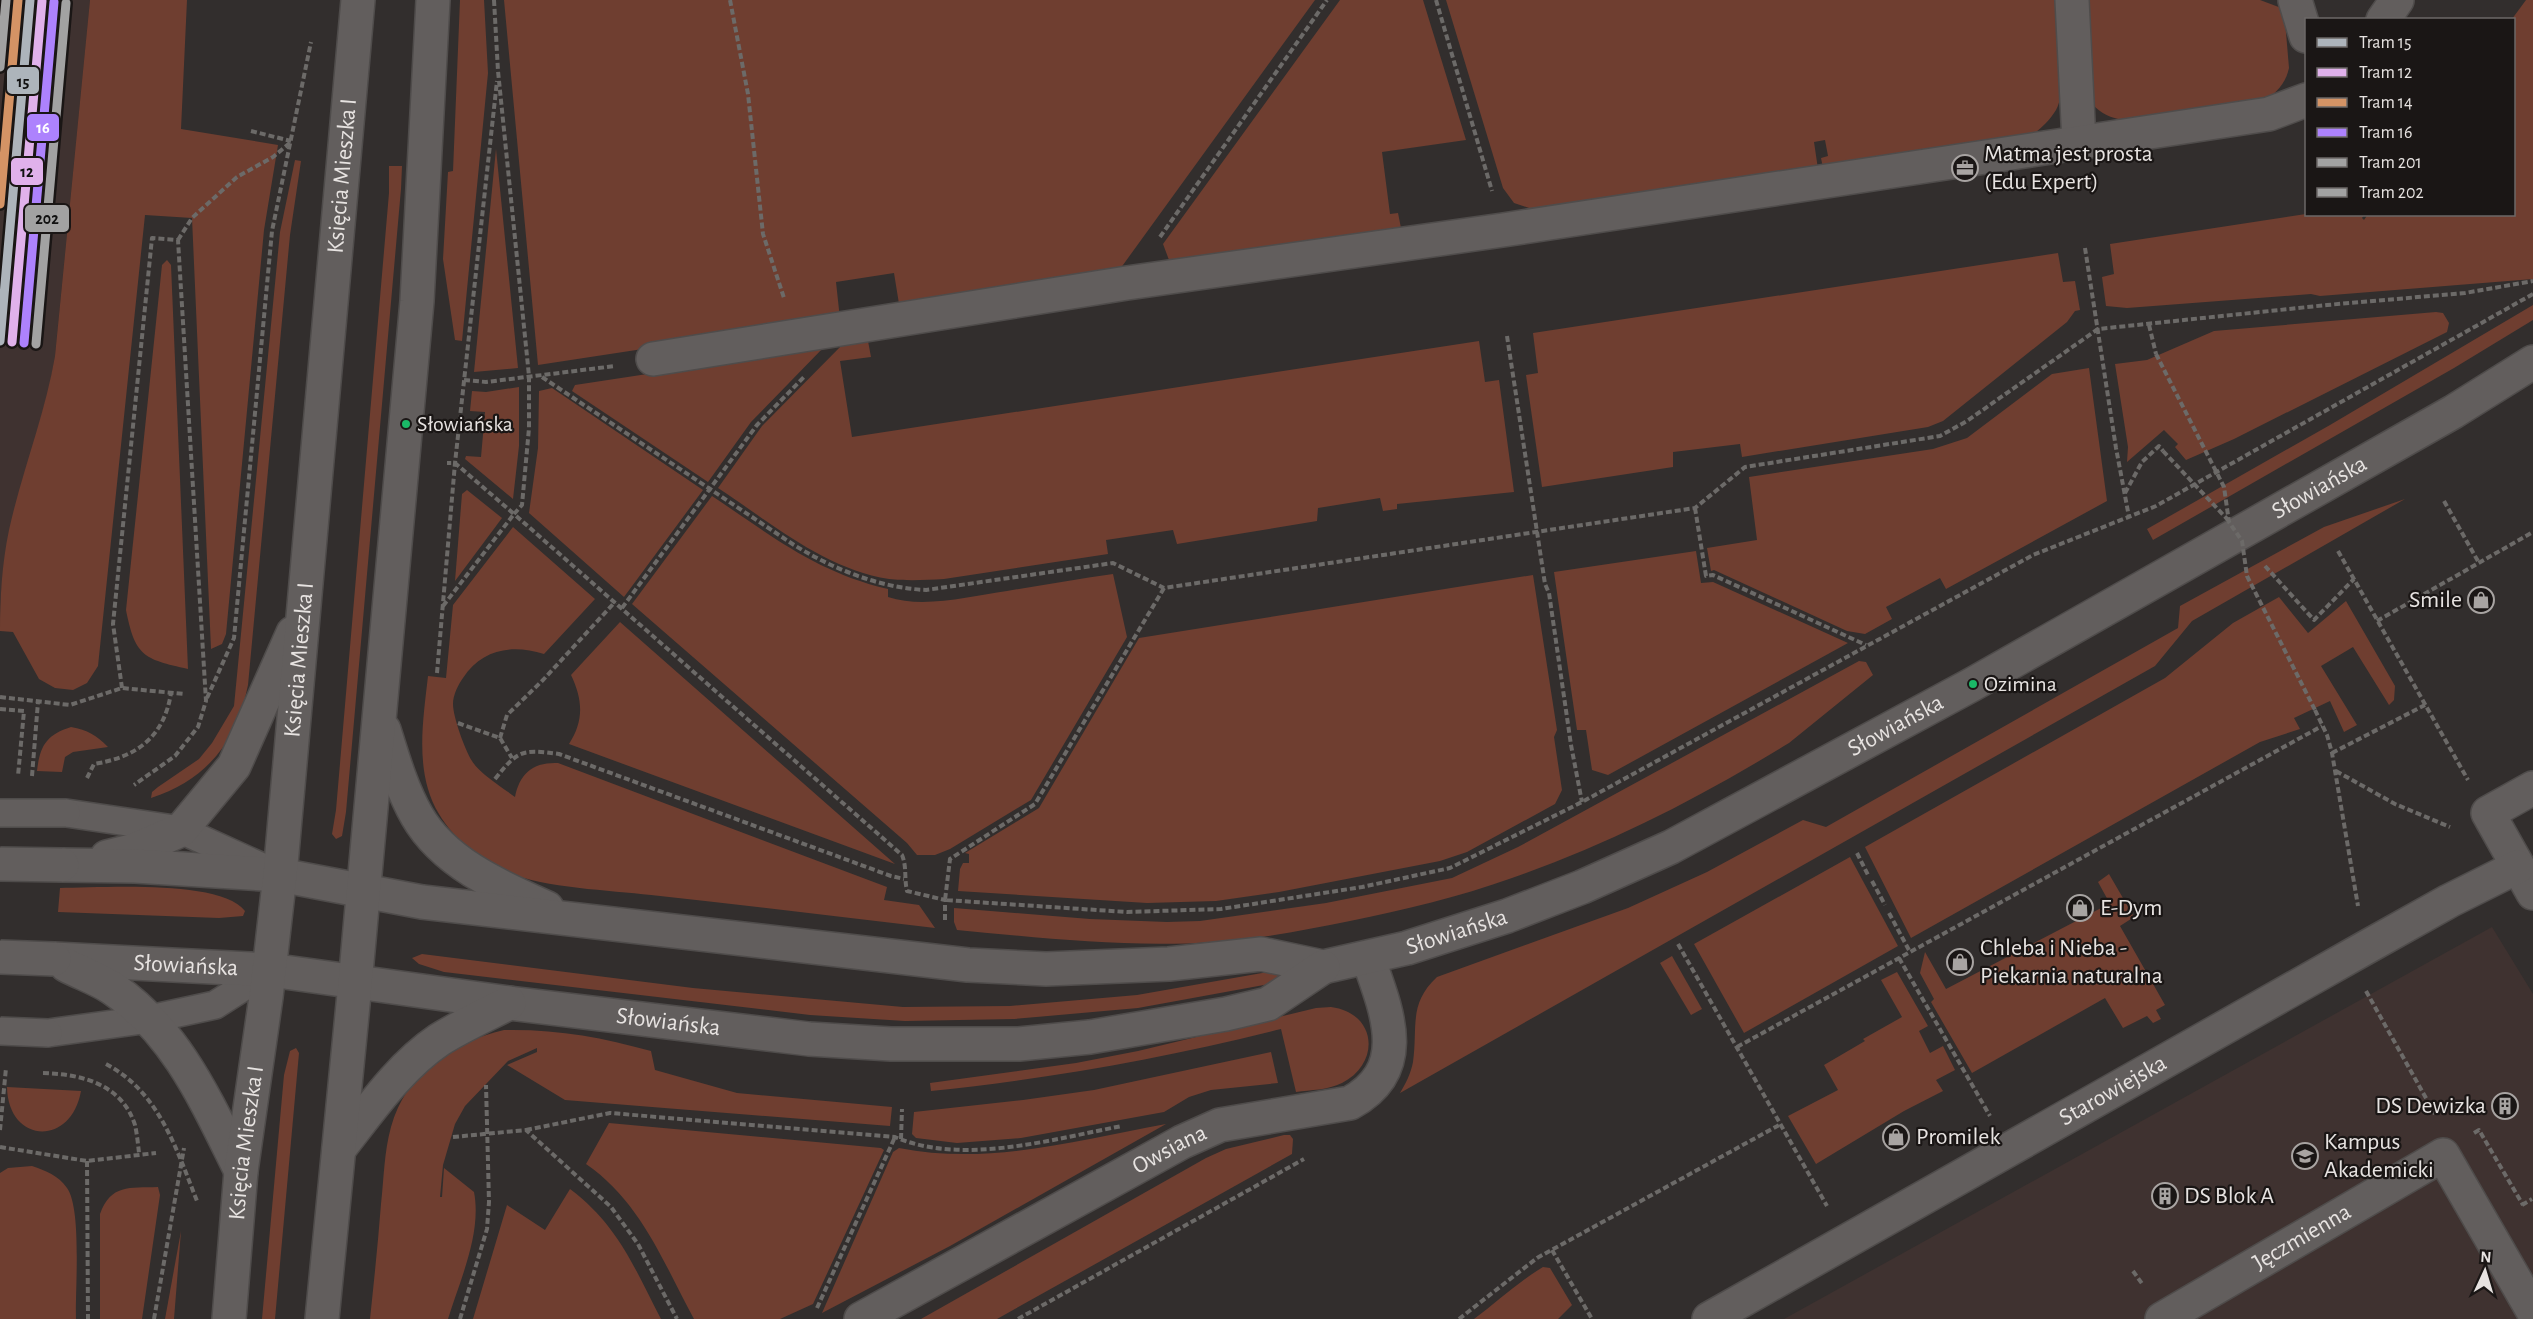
<svg xmlns="http://www.w3.org/2000/svg" width="2533" height="1319" viewBox="0 0 2533 1319" font-family="'Alegreya Sans',sans-serif">
<rect width="100%" height="100%" fill="#322e2d"/>
<g fill="#3f3230">
<polygon points="0,0 90,0 55,356 50,384 5,553 0,606"/>
<polygon points="2492,927 2533,994 2533,1319 1784,1319"/>
</g>
<g fill="#6f3e30">
<path d="M90 0H187L181 129 278 145 264 230 226 634 222 644 211 649 192 218 145 215 98 666 87 683 73 690 55 688 39 679 13 632 0 631C0 598 2 563 9 530 22 471 45 415 55 356Z"/>
<polygon points="460,0 484,0 488,73 462,341 455,340 443,259 448,172 453,171"/>
<polygon points="504,0 1315,0 1115,276 900,310 894,273 836,282 840,319 538,365"/>
<polygon points="1340,0 1423,0 1466,140 1382,152 1390,214 1398,213 1401,228 1395,233 1172,268 1163,244"/>
<path d="M1446 0H2059C2060 26 2068 89 2056 110 2050 120 2042 127 2034 134L1823 168 1821 158 1828 156 1825 140 1814 142 1818 169 1535 210 1514 203 1503 188Z"/>
<path d="M2082 0H2260L2284 9 2289 68C2286 82 2278 91 2266 100L2124 120C2110 118 2102 114 2092 104Z"/>
<polygon points="2526,0 2533,0 2533,279 2320,296 2311,294 2127,308 2106,306 2102,277 2114,274 2110,244 2306,214 2364,215 2362,218 2364,220 2368,214 2514,214 2512,19"/>
<polygon points="496,149 518,368 474,372"/>
<path d="M295 160 301 161 290 235 248 685C237 741 207 780 151 798L152 792 158 787 199 759 212 743 234 706 280 232Z"/>
<polygon points="389,166 402,166 401,189 346,812 342,836 336,839 332,834 336,810 389,193"/>
<polygon points="2058,253 2063,282 2075,281 2080,310 2075,311 2067,322 1943,421 1928,427 1742,457 1740,444 1673,452 1673,467 1542,487 1526,375 1538,373 1533,333"/>
<path d="M167 260 171 265 188 669C143 659 135 656 126 610L162 265Z"/>
<polygon points="2533,305 2533,320 2454,368 2153,540 2147,529 2330,425"/>
<polygon points="2436,312 2443,313 2449,323 2447,332 2234,439 2186,460 2175,447 2178,444 2164,430 2127,462 2128,447 2115,364 2147,360 2214,331"/>
<path d="M868 341 871 357 840 361 852 437 1479 341 1485 382 1499 380 1514 492 1397 504V509L1383 511 1380 498 1318 508 1317 521 1177 544 1173 530 1106 540 1108 554 944 579C926 580 907 581 889 579 824 569 770 522 718 488L762 426 843 344Z"/>
<polygon points="824,347 751,422 708,482 572,391 575,385"/>
<polygon points="2089,368 2107,501 1946,589 1940,578 1886,607 1892,619 1865,634 1847,631 1714,570 1711,571 1707,548 1757,540 1749,477 1933,449 1967,438 2052,374"/>
<polygon points="519,387 519,446 513,499 465,459 466,456 481,457 485,412 470,411 472,391 486,392"/>
<polygon points="552,388 703,490 624,597 529,513 538,448 539,391"/>
<polygon points="467,490 502,518 455,581 462,494"/>
<path d="M712 496C772 536 816 572 888 589V597C924 609 970 596 1007 591 1042 585 1078 579 1113 574L1127 637 1031 800 950 849 935 855H917L907 843 632 604Z"/>
<path d="M2405 499 2192 621 2155 666 1400 1093C1406 1083 1411 1073 1413 1062 1418 1027 1408 1004 1437 977L1628 908 1707 872 1803 820 1826 827 2178 628 2180 606 2324 527Z"/>
<path d="M513 527 595 599 544 654C512 644 482 649 463 678 458 685 453 695 453 704 453 717 465 750 472 761 479 773 503 788 515 797 520 773 533 762 558 763L887 887 884 900 919 905 935 928C840 917 745 905 651 895 609 890 544 888 507 872 480 861 454 839 439 814 414 773 423 721 428 676L446 678 453 605Z"/>
<polygon points="1696,551 1701,583 1713,582 1848,643 1608,775 1592,770 1586,730 1577,730 1554,572"/>
<polygon points="1533,575 1557,730 1554,737 1562,790 1555,804 1467,852 1440,861 1279,892 1216,901 1147,903 958,891 960,869 963,863 969,863 969,854 965,853 1039,808 1139,638"/>
<polygon points="2279,597 2308,633 2346,601 2395,686 2394,700 2389,705 2353,647 2321,666 2357,725 2344,732 2330,701 2294,718 2300,729 2260,742 1911,938 1865,847 2165,678 2233,623"/>
<path d="M620 622 895 864 569 744C584 721 583 700 571 675Z"/>
<path d="M1859 661 1866 662 1873 675 1789 743C1701 797 1610 844 1512 878 1459 897 1404 910 1350 921 1305 930 1260 939 1215 942 1129 948 1042 938 957 930L954 922V908L1090 919 1167 922 1200 921 1326 903 1452 878 1518 847Z"/>
<path d="M71 727C88 730 96 735 108 747L73 752 65 757 62 772 37 771C40 746 46 735 71 727Z"/>
<polygon points="1850,857 1898,946 1744,1033 1694,944"/>
<polygon points="2109,874 2134,917 2120,926 2165,1005 2156,1010 2161,1019 2153,1023 2147,1016 2123,1028 2105,998 1972,1073 1931,1002 1934,999 1920,973 1925,952 1946,989 2103,907 2109,902 2098,882"/>
<path d="M60 888C101 888 220 879 245 911L243 916 219 918 58 912Z"/>
<polygon points="422,954 693,988 903,1007 1010,1006 1137,995 1273,971 1281,975 1275,983 1138,1008 1014,1019 905,1021 810,1015 444,972 419,964 412,958"/>
<polygon points="1672,956 1702,1009 1691,1015 1660,963"/>
<polygon points="1897,972 1928,1026 1919,1031 1930,1053 1943,1046 1955,1070 1936,1080 1943,1091 1904,1111 1816,1164 1788,1116 1838,1090 1824,1065 1865,1041 1863,1039 1902,1017 1881,980"/>
<path d="M1331 1007C1377 1013 1381 1063 1342 1083 1328 1090 1311 1090 1296 1092L1281 1029C1165 1058 1049 1079 931 1091L930 1083 1076 1063 1138 1051 1316 1008Z"/>
<path d="M504 1030C556 1029 601 1037 651 1051L655 1070 737 1093 892 1107 890 1126 565 1100 507 1065 537 1052V1048L508 1061 465 1106 455 1124 443 1165 440 1197H442L444 1168 474 1192C482 1233 460 1280 448 1319H370C374 1281 378 1243 381 1204 384 1178 384 1152 391 1127 406 1073 452 1042 504 1030Z"/>
<polygon points="296,1048 299,1053 275,1319 262,1319 284,1075 290,1051"/>
<polygon points="1271,1052 1278,1083 1211,1090 1189,1097 1164,1112 1021,1138 957,1143 916,1138 912,1134 914,1112 1023,1100 1094,1090"/>
<path d="M7 1087 81 1091C71 1147 8 1144 7 1087Z"/>
<path d="M609 1123 881 1148 884 1150 813 1304 780 1319H694C663 1262 641 1202 586 1164Z"/>
<path d="M1166 1124 950 1246 822 1313 893 1152 899 1148C989 1166 1078 1140 1166 1124Z"/>
<polygon points="1284,1135 1290,1135 1293,1139 1292,1154 997,1319 921,1319 1206,1158 1226,1149"/>
<path d="M32 1166C46 1171 58 1175 67 1188 82 1209 75 1290 76 1319H0V1173L8 1168Z"/>
<path d="M158 1187 160 1195 142 1319H100V1214C111 1184 129 1188 158 1187Z"/>
<path d="M570 1189C618 1225 634 1267 661 1319H473L507 1205 545 1230Z"/>
<polygon points="181,1231 174,1319 165,1319"/>
<path d="M1543 1267 1550 1268 1572 1305 1558 1319H1474C1497 1302 1518 1282 1543 1267Z"/>
</g>
<g fill="none" stroke-linecap="round" stroke-linejoin="round">
<defs>
<g id="service">
<polyline points="66,813 181,830 271,871"/>
<polyline points="48,1033 150,1019 215,1005 270,970"/>
</g>
<g id="pedestrian">
<polyline points="2072,0 2079,142"/>
<polyline points="2295,0 2306,36"/>
<polyline points="2383,20 2397,0"/>
<polyline points="653,359 1127,283 1503,230 2269,114 2306,100"/>
</g>
<g id="minor">
<polyline points="2533,788 2488,813 2533,893"/>
<path id="s1" d="M861 1319 1182 1142 1220 1125 1350 1103C1412 1069 1387 1012 1368 958"/>
<path id="s2" d="M1709 1319 2365 948 2449 901 2517 867"/>
<path id="s3" d="M2162 1319 2443 1155 2533 1311"/>
</g>
<g id="tertiary">
<path d="M384 730C393 759 402 790 417 816 444 863 500 887 547 908"/>
<polyline points="107,857 135,850 181,830 234,766 293,633"/>
<path id="s4" d="M62 865 135 866 280 875 422 902 968 965 1046 969 1169 964 1261 954 1323 967 1407 948 1507 916 1582 887 1671 847 1973 684 2453 412 2533 362"/>
<path id="s5" d="M54 959 270 970 509 1003 809 1039 891 1044H1019L1090 1037 1226 1014 1268 1004 1323 967"/>
<path d="M66 965C81 973 98 979 112 988 177 1032 207 1103 241 1171"/>
<path d="M339 1149C369 1111 399 1067 439 1040 461 1026 486 1015 509 1003"/>
<path id="s6" d="M229 1319 241 1171 266 997 280 875 358 0"/>
<polyline points="322,1319 355,984 417,301 433,0"/>
</g>
</defs>
<use href="#service" stroke="#4f4c4b" stroke-width="30"/>
<use href="#pedestrian" stroke="#4f4c4b" stroke-width="36"/>
<use href="#minor" stroke="#4f4c4b" stroke-width="36"/>
<use href="#tertiary" stroke="#4f4c4b" stroke-width="36"/>
<g stroke="#6c6a68" stroke-width="4" stroke-dasharray="6 3" stroke-linecap="butt">
<path d="M494 0 498 71 529 376V428L522 505 514 514 902 855C907 867 904 878 907 891L945 900V922"/>
<polyline points="730,0 748,94 763,234 784,298"/>
<polyline points="1436,0 1492,191"/>
<polyline points="251,131 291,141"/>
<polyline points="1160,237 1327,0"/>
<polyline points="178,240 192,218 237,177 273,157 291,142"/>
<polyline points="2085,248 2116,448 2129,517"/>
<polyline points="2149,325 2156,354"/>
<polyline points="1507,336 1545,584 1549,593 1571,745 1582,802"/>
<path d="M542 377 794 545C833 569 880 588 926 590L1113 563 1164 588 1695 508 1745 467 1940 436 1967 421 2098 329 2327 305 2465 293 2533 281"/>
<polyline points="464,380 486,382 615,366"/>
<polyline points="2125,493 2142,462 2159,446 2163,451"/>
<polyline points="2444,501 2479,563"/>
<polyline points="1695,508 1706,576 1713,575 1866,645"/>
<polyline points="2338,551 2468,780"/>
<polyline points="2265,566 2314,620 2354,579"/>
<polyline points="1164,588 1035,804 950,859 945,900 1127,912 1221,909 1362,887 1450,868 1582,802 2033,555 2156,506 2533,294"/>
<polyline points="443,606 514,514 455,463 447,463"/>
<polyline points="622,608 757,425 804,377"/>
<polyline points="2377,621 2533,532"/>
<polyline points="437,673 455,463 497,81"/>
<polyline points="122,688 113,624 152,238 178,240 206,701 198,727 175,756 134,785"/>
<polyline points="0,697 70,705 122,688 184,694"/>
<polyline points="207,698 234,638 272,231 311,42"/>
<polyline points="0,709 24,711 18,776"/>
<polyline points="2315,710 2327,735 2332,753 2358,906"/>
<polyline points="458,723 500,738 512,758"/>
<polyline points="500,738 507,715 543,680 615,602"/>
<polyline points="2332,753 2425,705"/>
<polyline points="2336,771 2395,804 2450,827"/>
<polyline points="32,776 38,702"/>
<path d="M87 778 94 764C137 757 164 737 171 693"/>
<path d="M495 779C518 750 522 749 559 754L891 876 904 879"/>
<polyline points="1857,853 1868,875"/>
<polyline points="1872,881 1885,905"/>
<polyline points="1889,913 1910,952"/>
<polyline points="1678,944 1827,1206"/>
<polyline points="1899,958 1990,1116"/>
<polyline points="2366,991 2436,1116"/>
<polyline points="1737,1047 2322,726"/>
<path d="M106 1064C159 1092 176 1148 197 1201"/>
<path d="M43 1073C81 1074 122 1084 135 1125 137 1134 138 1144 139 1153"/>
<polyline points="0,1130 6,1068"/>
<path d="M526 1130 610 1113 895 1137C962 1166 1053 1139 1122 1126"/>
<polyline points="2474,1133 2479,1130 2523,1205"/>
<polyline points="453,1137 526,1130 611,1207 638,1244 677,1319"/>
<polyline points="901,1139 902,1109"/>
<polyline points="0,1147 87,1161 156,1153"/>
<polyline points="87,1161 88,1319"/>
<polyline points="2522,1205 2532,1199"/>
<polyline points="1552,1250 1592,1319"/>
<polyline points="2133,1271 2143,1285"/>
<polyline points="817,1308 895,1137"/>
<polyline points="154,1319 184,1148"/>
<polyline points="460,1319 487,1229 489,1202 486,1085"/>
<polyline points="1018,1319 1304,1159"/>
<polyline points="1459,1319 1537,1258 1781,1124"/>
</g>
<use href="#service" stroke="#625e5d" stroke-width="27"/>
<use href="#pedestrian" stroke="#625e5d" stroke-width="33"/>
<use href="#minor" stroke="#625e5d" stroke-width="33"/>
<use href="#tertiary" stroke="#625e5d" stroke-width="33"/>
<defs>
<g id="service-bridge">
<polyline points="0,813 66,813"/>
<polyline points="0,1031 48,1033"/>
</g>
<g id="tertiary-bridge">
<polyline points="0,864 62,865"/>
<polyline points="0,957 54,959"/>
</g>
</defs>
<use href="#service-bridge" stroke="#4f4c4b" stroke-width="30" stroke-linecap="butt"/>
<use href="#tertiary-bridge" stroke="#4f4c4b" stroke-width="36" stroke-linecap="butt"/>
<g stroke="#6c6a68" stroke-width="4" stroke-dasharray="6 3" stroke-linecap="butt">
<polyline points="2156,354 2224,487 2229,522 2242,541 2247,576 2315,710"/>
<polyline points="2163,451 2229,521"/>
</g>
<use href="#service-bridge" stroke="#625e5d" stroke-width="27"/>
<use href="#tertiary-bridge" stroke="#625e5d" stroke-width="33"/>
<defs>
<polyline id="tram-1" points="0,341 30,0"/>
<polyline id="tram-2" points="12,342 42,1"/>
<polyline id="tram-3" points="0,204 18,0"/>
<polyline id="tram-4" points="24,343 54,2"/>
<polyline id="tram-5" points="0,67 6,0"/>
<polyline id="tram-6" points="36,344 66,3"/>
</defs>
<use href="#tram-1" stroke="#1a1615" stroke-width="14"/>
<use href="#tram-2" stroke="#1a1615" stroke-width="14"/>
<use href="#tram-3" stroke="#1a1615" stroke-width="14"/>
<use href="#tram-4" stroke="#1a1615" stroke-width="14"/>
<use href="#tram-5" stroke="#1a1615" stroke-width="14"/>
<use href="#tram-6" stroke="#1a1615" stroke-width="14"/>
<use href="#tram-1" stroke="#adb4bb" stroke-width="9"/>
<use href="#tram-2" stroke="#e0b1eb" stroke-width="9"/>
<use href="#tram-3" stroke="#d49365" stroke-width="9"/>
<use href="#tram-4" stroke="#ad82fd" stroke-width="9"/>
<use href="#tram-5" stroke="#a2a2a2" stroke-width="9"/>
<use href="#tram-6" stroke="#a2a2a2" stroke-width="9"/>
</g>
<defs>
<symbol id="office-ring" viewBox="-11 -11 22 22"><circle r="9.5" fill="#1a1615" stroke="#a8a4a2" stroke-width="1.5"/><path d="M-6-3h4V-5.5h4V-3h4V5H-6ZM-1-4.5V-3h2v-1.5ZM-6 0V1H6V0Z" fill="#a8a4a2"/></symbol>
<symbol id="shop-ring" viewBox="-11 -11 22 22"><circle r="9.5" fill="#1a1615" stroke="#a8a4a2" stroke-width="1.5"/><path d="M-5-2.5h2.3a2.7 3.5 0 0 1 5.4 0H5L5.5 6h-11ZM-1.5-2.5h3a1.5 2.3 0 0 0-3 0Z" fill="#a8a4a2"/></symbol>
<symbol id="building-ring" viewBox="-11 -11 22 22"><circle r="9.5" fill="#1a1615" stroke="#a8a4a2" stroke-width="1.5"/><path d="M-4-6H4V6H1V3H-1V6H-4ZM-2.5-4.3h1.7v1.8h-1.7ZM.8-4.3h1.7v1.8H.8ZM-2.5-1h1.7V.8h-1.7ZM.8-1h1.7V.8H.8Z" fill="#a8a4a2"/></symbol>
<symbol id="university-ring" viewBox="-11 -11 22 22"><circle r="9.5" fill="#1a1615" stroke="#a8a4a2" stroke-width="1.5"/><path d="M0-5L7-2L0 1L-7-2ZM-4 1L0 2.5L4 1V4Q0 6-4 4Z" fill="#a8a4a2"/></symbol>
</defs>
<g fill-rule="evenodd">
<use href="#office-ring" x="1950" y="153" width="30" height="30"/>
<use href="#shop-ring" x="2466" y="585" width="30" height="30"/>
<use href="#shop-ring" x="2065" y="893" width="30" height="30"/>
<use href="#shop-ring" x="1945" y="947" width="30" height="30"/>
<use href="#building-ring" x="2490" y="1091" width="30" height="30"/>
<use href="#shop-ring" x="1881" y="1122" width="30" height="30"/>
<use href="#university-ring" x="2290" y="1141" width="30" height="30"/>
<use href="#building-ring" x="2150" y="1181" width="30" height="30"/>
</g>
<g fill="#1ab867" stroke="#1a1615" stroke-width="2">
<circle cx="406" cy="424" r="5"/>
<circle cx="1973" cy="684" r="5"/>
</g>
<g text-anchor="middle" dominant-baseline="central" stroke-width="4.5" stroke-linejoin="round" paint-order="stroke">
<g font-size="22" fill="#e7e3e1" stroke="#1a1615" text-anchor="start">
<text x="417" y="424">Słowiańska</text>
<text x="1984" y="684">Ozimina</text>
</g>
<g font-size="24" fill="#e7e3e1" stroke="#1a1615" text-anchor="start">
<text x="1984" y="154">Matma jest prosta<tspan x="1984" dy="28">(Edu Expert)</tspan></text>
<text x="2462" y="600" text-anchor="end">Smile</text>
<text x="2100" y="908">E-Dym</text>
<text x="1980" y="948">Chleba i Nieba -<tspan x="1980" dy="28">Piekarnia naturalna</tspan></text>
<text x="2486" y="1106" text-anchor="end">DS Dewizka</text>
<text x="1916" y="1137">Promilek</text>
<text x="2324" y="1142">Kampus<tspan x="2324" dy="28">Akademicki</tspan></text>
<text x="2184" y="1196">DS Blok A</text>
</g>
<g font-size="24" fill="#e7e3e1" stroke="#1a1615">
<text stroke="none"><textPath href="#s6" startOffset="1149">Księcia Mieszka I</textPath></text>
<text stroke="none"><textPath href="#s4" startOffset="2380">Słowiańska</textPath></text>
<text stroke="none"><textPath href="#s6" startOffset="663">Księcia Mieszka I</textPath></text>
<text stroke="none"><textPath href="#s4" startOffset="1894">Słowiańska</textPath></text>
<text stroke="none"><textPath href="#s4" startOffset="1408">Słowiańska</textPath></text>
<text stroke="none"><textPath href="#s5" startOffset="132">Słowiańska</textPath></text>
<text stroke="none"><textPath href="#s5" startOffset="618">Słowiańska</textPath></text>
<text stroke="none"><textPath href="#s2" startOffset="464">Starowiejska</textPath></text>
<text stroke="none"><textPath href="#s6" startOffset="177">Księcia Mieszka I</textPath></text>
<text stroke="none"><textPath href="#s1" startOffset="352">Owsiana</textPath></text>
<text stroke="none"><textPath href="#s3" startOffset="162">Jęczmienna</textPath></text>
</g>
</g>
<g stroke="#1a1615" stroke-width="2">
<rect x="6" y="66" width="34" height="29" rx="6" fill="#adb4bb"/>
<rect x="26" y="113" width="34" height="29" rx="6" fill="#ad82fd"/>
<rect x="10" y="157" width="34" height="29" rx="6" fill="#e0b1eb"/>
<rect x="24" y="204" width="46" height="29" rx="6" fill="#a2a2a2"/>
</g>
<g font-size="16" text-anchor="middle" font-weight="bold" fill="#fff">
<text x="43" y="133">16</text>
</g>
<g font-size="16" text-anchor="middle" font-weight="bold" fill="#111">
<text x="23" y="87">15</text>
<text x="27" y="177">12</text>
<text x="47" y="224">202</text>
</g>
<rect x="2305" y="18" width="210" height="198" fill="#1a1615" stroke="#6c6867" stroke-width="1.5"/>
<rect x="2317" y="38" width="30" height="9" fill="#adb4bb" stroke="#6c6867" stroke-width="1.5"/>
<text x="2359" y="48" font-size="18" fill="#e7e3e1">Tram 15</text>
<rect x="2317" y="68" width="30" height="9" fill="#e0b1eb" stroke="#6c6867" stroke-width="1.5"/>
<text x="2359" y="78" font-size="18" fill="#e7e3e1">Tram 12</text>
<rect x="2317" y="98" width="30" height="9" fill="#d49365" stroke="#6c6867" stroke-width="1.5"/>
<text x="2359" y="108" font-size="18" fill="#e7e3e1">Tram 14</text>
<rect x="2317" y="128" width="30" height="9" fill="#ad82fd" stroke="#6c6867" stroke-width="1.5"/>
<text x="2359" y="138" font-size="18" fill="#e7e3e1">Tram 16</text>
<rect x="2317" y="158" width="30" height="9" fill="#a2a2a2" stroke="#6c6867" stroke-width="1.5"/>
<text x="2359" y="168" font-size="18" fill="#e7e3e1">Tram 201</text>
<rect x="2317" y="188" width="30" height="9" fill="#a2a2a2" stroke="#6c6867" stroke-width="1.5"/>
<text x="2359" y="198" font-size="18" fill="#e7e3e1">Tram 202</text>
<g transform="translate(2485 1271) rotate(4)" stroke="#1a1615" stroke-width="4.5" paint-order="stroke">
<path d="M0-4.5L10 22L0 15L-10 22Z" fill="#e7e3e1"/>
<text y="-9" font-size="16" font-weight="bold" text-anchor="middle" fill="#e7e3e1">N</text>
</g>
</svg>
